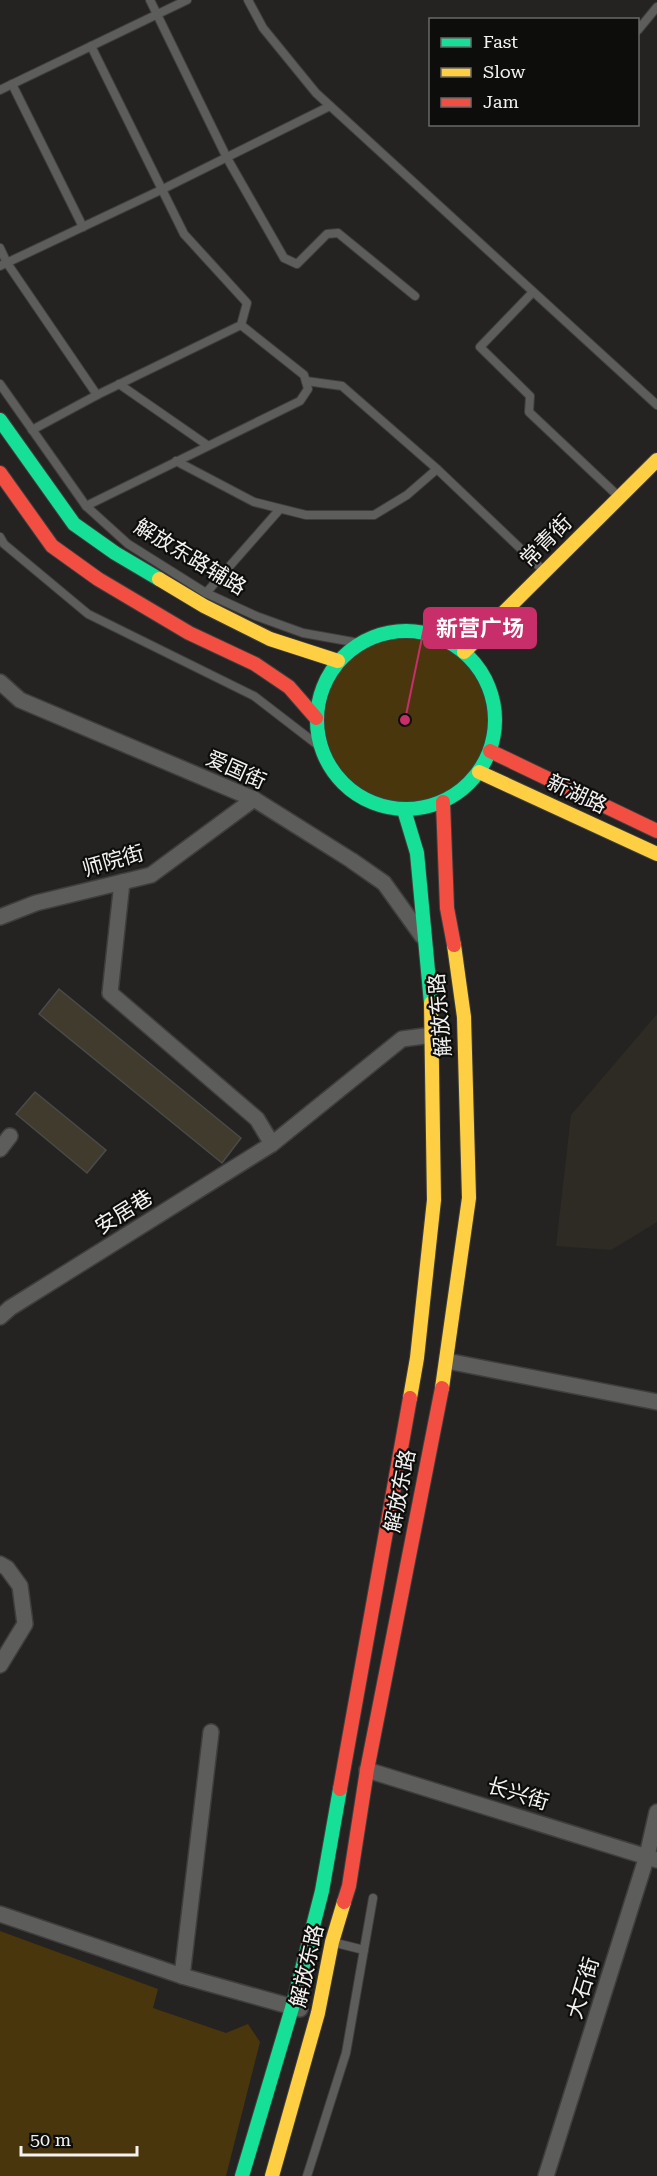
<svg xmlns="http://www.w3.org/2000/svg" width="657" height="2176" viewBox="0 0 657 2176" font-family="'Roboto Serif','Noto Sans SC',serif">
<rect width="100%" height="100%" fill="#242322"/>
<polygon fill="#2e2b24" points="657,1014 657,1222 611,1250 556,1246 571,1115"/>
<g fill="#4a360c">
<circle cx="406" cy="720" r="89"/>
<polygon points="0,1931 158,1989 153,2008 226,2033 248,2024 260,2042 226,2176 0,2176"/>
</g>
<g fill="#403b2d" stroke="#4a4a48" stroke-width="1.5">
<polygon points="59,989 241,1138 222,1163 39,1014"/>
<polygon points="35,1092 106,1150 87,1173 16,1114"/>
</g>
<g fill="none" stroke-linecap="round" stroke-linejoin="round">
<defs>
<g id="lane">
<polyline points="150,0 227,158 284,258 297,264 327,234 338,233 415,296"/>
<polyline points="248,0 263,28 316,93 657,405"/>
<polyline points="638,30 657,7"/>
<polyline points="12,84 83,227"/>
<polyline points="0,90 187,0"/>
<polyline points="0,248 7,263 97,395"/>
<polyline points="0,266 163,189 330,106"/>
<polyline points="533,292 480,347 530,396 529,412 617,495"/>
<polyline points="306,381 342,386 437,469 544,571"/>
<polyline points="0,384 86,506 128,544 206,593 256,616 303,633 359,643"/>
<polyline points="119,384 207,445"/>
<polyline points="32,430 97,395 241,325 247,303 184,234 91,46"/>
<polyline points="176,461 254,502 306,515 374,515 407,495 437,469"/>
<polyline points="86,506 300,401 308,389 304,375 241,325"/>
<polyline points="0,537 4,544 88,614 254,696 319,746"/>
<polyline points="206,593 280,509"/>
<polyline points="336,1943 364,1950"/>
<polyline points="307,2176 346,2053 373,1898"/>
</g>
<g id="street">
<polyline points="0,682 20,700 254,799 351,860 384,883 422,936"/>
<polyline points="122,882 110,993 257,1119 272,1144"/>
<polyline points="0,917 36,903 151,875 254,799"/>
<polyline points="0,1149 10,1136"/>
<polyline points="0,1317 10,1308 272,1144 402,1039 432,1035"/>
<polyline points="447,1361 657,1402"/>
<polyline points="0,1564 7,1568 20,1586 25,1624 0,1665"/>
<polyline points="367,1770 657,1860"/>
<polyline points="0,1914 182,1976 300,2009"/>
<polyline points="182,1976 211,1732"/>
<polyline points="546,2176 647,1856 657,1812"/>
</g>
<g id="fast">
<polyline points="0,420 74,524 115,553 159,579"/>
<circle cx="406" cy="720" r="89"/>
<polyline points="404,810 417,853 431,1003"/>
<polyline points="242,2176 292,2008 322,1891 340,1789"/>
</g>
<g id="slow">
<polyline points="159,579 204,606 270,639 338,661"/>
<polyline points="464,652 657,460"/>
<polyline points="479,772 657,854"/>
<polyline points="442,1388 469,1198 464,1017 454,945"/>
<polyline points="410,1398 417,1358 434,1200 431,1003"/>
<polyline points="272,2176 318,2013 332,1942 344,1902"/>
</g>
<g id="jam">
<polyline points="0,473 52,546 98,579 189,633 255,664 289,687 316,718"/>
<polyline points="490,751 657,831"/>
<polyline points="443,802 447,908 454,945"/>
<polyline points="340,1789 410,1398"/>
<polyline points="344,1902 349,1886 367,1770 442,1388"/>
</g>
</defs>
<use href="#lane" stroke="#3f3e3d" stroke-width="10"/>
<use href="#street" stroke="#3f3e3d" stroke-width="18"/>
<use href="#fast" stroke="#3f3e3d" stroke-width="16"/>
<use href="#slow" stroke="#3f3e3d" stroke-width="16"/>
<use href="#jam" stroke="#3f3e3d" stroke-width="16"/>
<use href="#lane" stroke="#5d5d5c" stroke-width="8"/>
<use href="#street" stroke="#5d5d5c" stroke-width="15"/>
<use href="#fast" stroke="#16e098" stroke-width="14"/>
<use href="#slow" stroke="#ffcf43" stroke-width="14"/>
<use href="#jam" stroke="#f24e42" stroke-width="14"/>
</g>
<g text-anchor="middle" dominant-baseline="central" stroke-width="4.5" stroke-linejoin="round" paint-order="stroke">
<g font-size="21" fill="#f3f2f0" stroke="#0d0d0c">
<text transform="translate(546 541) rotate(-45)">常青街</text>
<text transform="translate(190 557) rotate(31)">解放东路辅路</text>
<text transform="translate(236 770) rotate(24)">爱国街</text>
<text transform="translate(577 794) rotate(25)">新湖路</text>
<text transform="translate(113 861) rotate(-16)">师院街</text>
<text transform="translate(440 1015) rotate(-95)">解放东路</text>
<text transform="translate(124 1212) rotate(-32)">安居巷</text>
<text transform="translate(400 1491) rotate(-79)">解放东路</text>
<text transform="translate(518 1794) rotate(17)">长兴街</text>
<text transform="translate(307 1966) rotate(-77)">解放东路</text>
<text transform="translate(583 1988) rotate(-73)">大石街</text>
</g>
</g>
<path fill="none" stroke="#c72e6a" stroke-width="2" d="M405 720L424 628"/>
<circle fill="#c72e6a" stroke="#0d0d0c" stroke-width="2" cx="405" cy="720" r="6"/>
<rect fill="#c72e6a" stroke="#c72e6a" stroke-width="2" x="424" y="608" width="112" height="40" rx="6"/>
<g font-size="22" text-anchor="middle" font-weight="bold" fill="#fff">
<text x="480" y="636">新营广场</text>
</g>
<rect x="429" y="18" width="210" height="108" fill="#0d0d0c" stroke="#696967" stroke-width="1.5"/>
<rect x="441" y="38" width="30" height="9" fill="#16e098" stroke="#696967" stroke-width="1.5"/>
<text x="483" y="48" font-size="18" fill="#f3f2f0">Fast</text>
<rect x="441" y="68" width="30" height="9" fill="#ffcf43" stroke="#696967" stroke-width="1.5"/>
<text x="483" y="78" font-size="18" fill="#f3f2f0">Slow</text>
<rect x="441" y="98" width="30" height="9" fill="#f24e42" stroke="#696967" stroke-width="1.5"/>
<text x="483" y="108" font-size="18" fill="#f3f2f0">Jam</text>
<path d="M21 2146v9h116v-9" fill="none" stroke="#f3f2f0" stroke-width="3"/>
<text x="30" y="2146" font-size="18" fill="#f3f2f0" stroke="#0d0d0c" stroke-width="4.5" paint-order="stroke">50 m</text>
</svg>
